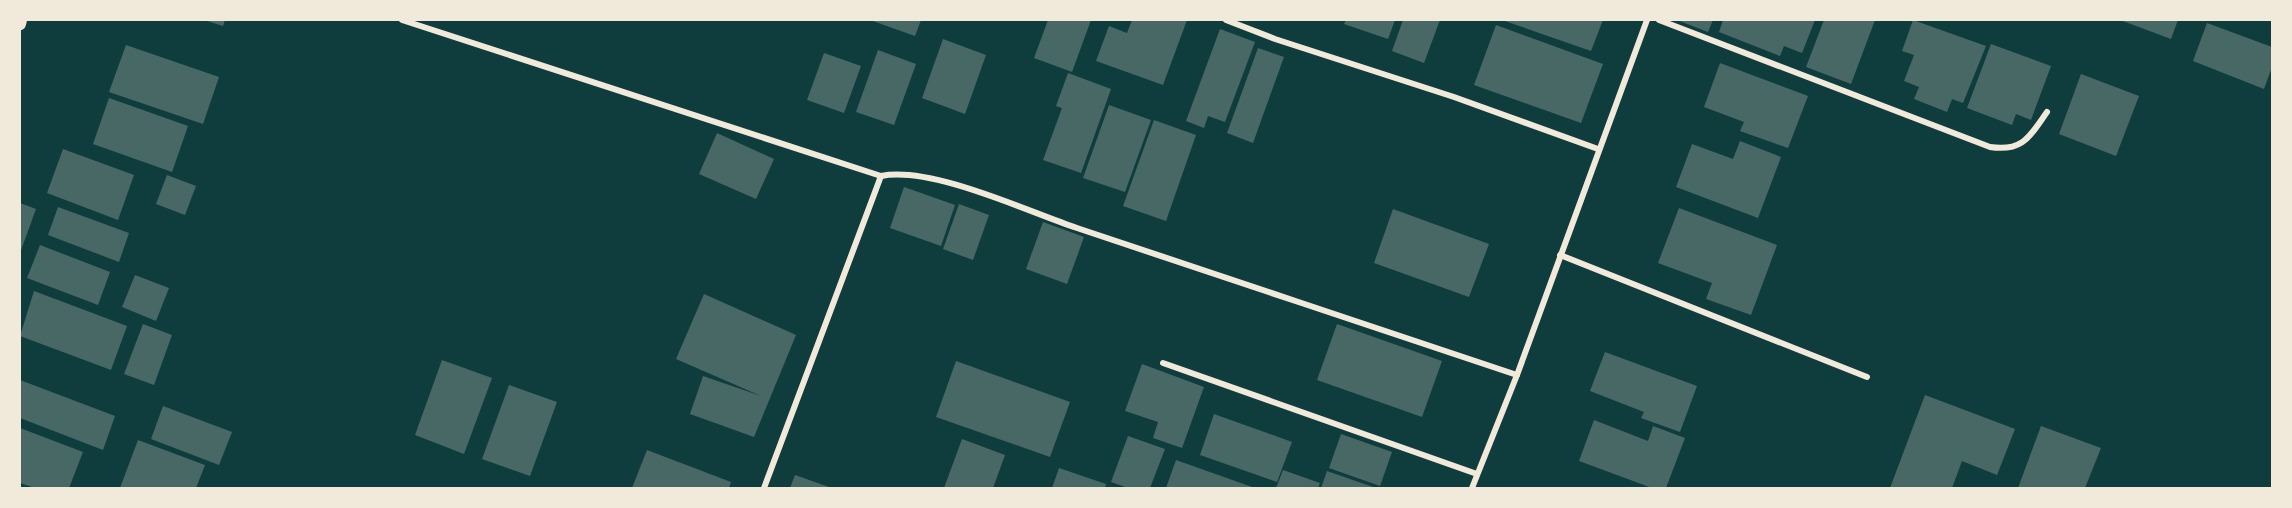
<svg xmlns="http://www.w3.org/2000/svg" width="2292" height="508" viewBox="0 0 2292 508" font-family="Cabin,sans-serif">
<rect width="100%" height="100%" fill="#0f3d3e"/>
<g fill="#486865">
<polygon points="204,20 225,20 223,26"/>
<polygon points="870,20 921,20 915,36"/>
<polygon points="1048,20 1091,20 1072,72 1034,58"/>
<polygon points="1132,20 1187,20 1163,85 1096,61 1109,26 1127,33"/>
<polygon points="1346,20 1395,20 1388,39 1344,24"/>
<polygon points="1403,20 1440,20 1424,63 1392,51"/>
<polygon points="1502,20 1603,20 1591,51"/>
<polygon points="1677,20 1713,20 1708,32"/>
<polygon points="1723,20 1815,20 1802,53 1784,46 1780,56 1719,32"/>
<polygon points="1824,20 1875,20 1851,84 1806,67"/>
<polygon points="1913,20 1986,46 1963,103 1952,99 1947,112 1914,99 1919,87 1904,81 1914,55 1902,51"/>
<polygon points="2120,20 2178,20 2171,39"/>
<polygon points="2207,23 2272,47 2272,67 2264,89 2193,61"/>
<polygon points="1496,25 1603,64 1581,123 1474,85"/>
<polygon points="1220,29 1255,42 1225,122 1208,116 1204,128 1186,121"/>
<polygon points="943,39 986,55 965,114 922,98"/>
<polygon points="1991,44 2051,66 2031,120 2016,114 2012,125 1967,108"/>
<polygon points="126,45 219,77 203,124 109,92"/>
<polygon points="1258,48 1284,57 1253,143 1227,133"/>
<polygon points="878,50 916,64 894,125 856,112"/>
<polygon points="824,53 861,66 844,113 807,100"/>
<polygon points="1720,63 1808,96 1788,148 1740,131 1744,122 1704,107"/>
<polygon points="1068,73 1111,89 1081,173 1043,160 1062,108 1056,106"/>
<polygon points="2081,74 2139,96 2116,156 2059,134"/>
<polygon points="109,98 188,126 172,172 93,144"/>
<polygon points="1109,105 1151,120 1125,192 1083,178"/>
<polygon points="1154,120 1196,135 1166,221 1123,206"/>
<polygon points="717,133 774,159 756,199 699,174"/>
<polygon points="1740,141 1781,157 1758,218 1676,187 1692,144 1733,159"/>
<polygon points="63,149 134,175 118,220 47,193"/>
<polygon points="167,175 196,186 185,215 156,204"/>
<polygon points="904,187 955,205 941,246 890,228"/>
<polygon points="20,203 36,209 20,253"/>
<polygon points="959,204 989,215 973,260 943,249"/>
<polygon points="58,207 129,233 119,262 48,235"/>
<polygon points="1679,208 1777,245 1751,315 1706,299 1712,283 1658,263"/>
<polygon points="1393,209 1489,244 1469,297 1374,263"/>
<polygon points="1043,222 1084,237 1067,284 1026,269"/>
<polygon points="40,245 110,272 98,305 27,278"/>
<polygon points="135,275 169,288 156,321 122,307"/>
<polygon points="34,291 127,326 111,370 20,336"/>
<polygon points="704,294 796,335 754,437 690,414 703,376 761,396 676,359"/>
<polygon points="143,324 172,335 154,385 124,374"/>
<polygon points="1337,324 1442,361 1422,417 1317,380"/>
<polygon points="1605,352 1697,386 1680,432 1641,418 1644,412 1590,391"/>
<polygon points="442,360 492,378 464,454 415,435"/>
<polygon points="956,361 1070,402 1050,457 936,417"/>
<polygon points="1142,364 1204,387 1182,448 1153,438 1158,422 1125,411"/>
<polygon points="20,380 115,416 103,450 20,418"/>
<polygon points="509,385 557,402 530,476 482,459"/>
<polygon points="1925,395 2015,429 1997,475 1962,461 1952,488 1890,488"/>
<polygon points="163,406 232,432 219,465 151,439"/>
<polygon points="1214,414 1292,442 1277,482 1200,455"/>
<polygon points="1594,420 1648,441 1653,426 1685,438 1666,488 1652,488 1579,461"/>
<polygon points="2041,426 2101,448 2085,488 2018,488"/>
<polygon points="20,428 83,452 69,488 35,488 20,483"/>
<polygon points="1341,434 1392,452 1380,486 1329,468"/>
<polygon points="1128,436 1165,449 1150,488 1128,488 1111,482"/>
<polygon points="962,439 1005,455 993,488 944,488"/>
<polygon points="138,440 205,465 196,488 120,488"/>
<polygon points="647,450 731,482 729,488 632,488"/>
<polygon points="1176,460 1255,488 1166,488"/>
<polygon points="1059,468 1106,484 1105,488 1052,488"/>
<polygon points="1283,470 1320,483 1318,488 1276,488"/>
<polygon points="1327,471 1376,488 1321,488"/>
<polygon points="795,475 832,488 790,488"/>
</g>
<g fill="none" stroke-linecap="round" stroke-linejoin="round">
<g stroke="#f1e9da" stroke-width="6">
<path d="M402 20 881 176C932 166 1026 211 1077 228 1224 277 1370 326 1517 375"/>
<polyline points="1226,20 1275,39 1454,97 1598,149"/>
<path d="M1659 20 1990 147C2023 152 2030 136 2047 112"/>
<polyline points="1560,255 1867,377"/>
<polyline points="1163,363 1477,474"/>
<polyline points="764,488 881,176"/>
<polyline points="1472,488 1517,375 1647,20"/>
</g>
<polyline stroke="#f1e9da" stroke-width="12" points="20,24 21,20"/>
</g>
<rect width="2292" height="508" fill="none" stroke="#f1e9da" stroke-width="42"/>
</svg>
